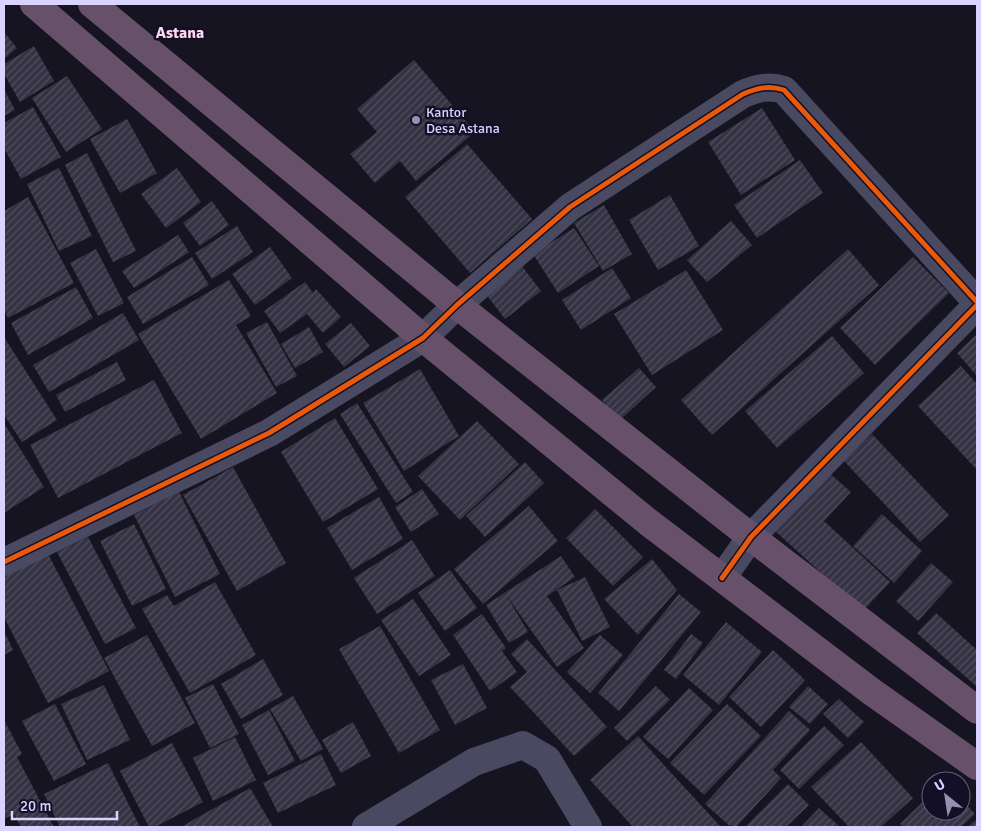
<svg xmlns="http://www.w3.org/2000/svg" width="981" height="831" viewBox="0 0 981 831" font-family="Signika,sans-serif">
<defs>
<pattern id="building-hatch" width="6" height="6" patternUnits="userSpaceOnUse" patternTransform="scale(1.25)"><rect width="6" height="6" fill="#343243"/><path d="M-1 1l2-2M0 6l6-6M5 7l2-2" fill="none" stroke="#514f5f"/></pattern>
</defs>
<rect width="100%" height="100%" fill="#161421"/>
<g fill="url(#building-hatch)">
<polygon points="4,32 17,48 4,59"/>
<polygon points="34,46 54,81 20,102 4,74 4,64"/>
<polygon points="414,60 475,132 416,181 400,161 375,183 350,154 377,132 357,109"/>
<polygon points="67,76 102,129 66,152 32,98"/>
<polygon points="4,89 15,110 4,116"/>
<polygon points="33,107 61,157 21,179 4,148 4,123"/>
<polygon points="762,108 795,160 741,195 708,142"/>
<polygon points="127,119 157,173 120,193 90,139"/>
<polygon points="467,144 532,219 470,273 405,197"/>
<polygon points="87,153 136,251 113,262 65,165"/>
<polygon points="800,160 823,193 757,238 734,205"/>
<polygon points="59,168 92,236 59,251 27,184"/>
<polygon points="177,168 201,202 166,228 141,194"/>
<polygon points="670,195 699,246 658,270 629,220"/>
<polygon points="28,197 74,283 8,318 4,310 4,211"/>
<polygon points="212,201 229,225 200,246 183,223"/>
<polygon points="604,205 632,254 603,271 574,223"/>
<polygon points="731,221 752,245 707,282 687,260"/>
<polygon points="237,226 253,252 212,279 195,253"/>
<polygon points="574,228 599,266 558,293 533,254"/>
<polygon points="178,235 189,252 134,288 122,271"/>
<polygon points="270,247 292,278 255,305 232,274"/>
<polygon points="96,249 124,303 98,316 70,263"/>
<polygon points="848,249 879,285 712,435 681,400"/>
<polygon points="192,257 209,285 143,324 127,297"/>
<polygon points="913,257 949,293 875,365 840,328"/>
<polygon points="521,265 541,291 505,319 485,293"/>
<polygon points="612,268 631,298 581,330 562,300"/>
<polygon points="686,270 723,330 652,375 614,314"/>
<polygon points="229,280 251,316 236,325 277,393 201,439 138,334"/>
<polygon points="305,282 313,293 316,289 341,317 323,333 307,314 280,333 264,311"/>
<polygon points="76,287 93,318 28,355 11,323"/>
<polygon points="123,313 139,340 49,392 33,365"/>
<polygon points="267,322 297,376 276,387 246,333"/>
<polygon points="351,323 370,346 344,367 325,344"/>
<polygon points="309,327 323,352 295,368 281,344"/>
<polygon points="977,334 977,376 957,353"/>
<polygon points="832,336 864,373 777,448 745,411"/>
<polygon points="4,337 57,420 22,442 4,415"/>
<polygon points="117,362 126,380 65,412 56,395"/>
<polygon points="961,366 977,384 977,470 918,406"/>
<polygon points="639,368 656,387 620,420 602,400"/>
<polygon points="420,369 459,436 404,471 363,403"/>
<polygon points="154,380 182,433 58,498 30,445"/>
<polygon points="357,403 413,492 396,503 340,414"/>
<polygon points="335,418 378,489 323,522 281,452"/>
<polygon points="477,421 519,464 460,520 418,476"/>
<polygon points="4,423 44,487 4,513"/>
<polygon points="872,434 949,515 920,542 844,461"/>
<polygon points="525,462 544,483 485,537 466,516"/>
<polygon points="233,467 286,563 237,591 183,495"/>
<polygon points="827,471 851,492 824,521 890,582 863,611 774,530"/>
<polygon points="422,489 439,514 411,532 395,507"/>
<polygon points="179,492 220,574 175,597 134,515"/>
<polygon points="379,497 403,539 352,570 327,528"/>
<polygon points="529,506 558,541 483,604 454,569"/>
<polygon points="595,509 643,557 613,586 566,538"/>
<polygon points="882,514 922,551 894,583 853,546"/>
<polygon points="134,524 166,589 132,606 100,541"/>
<polygon points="88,537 136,628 105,644 57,552"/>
<polygon points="412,540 435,576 377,614 354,578"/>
<polygon points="47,552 109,671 48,703 4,617 4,574"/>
<polygon points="561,556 575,577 547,596 584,648 557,667 507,596 528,632 509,643 486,605"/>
<polygon points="652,559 677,590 638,635 604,599"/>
<polygon points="931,563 953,582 918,621 896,601"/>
<polygon points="450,570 477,608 445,631 418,593"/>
<polygon points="585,577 610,627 582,641 557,590"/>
<polygon points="215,582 256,655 190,693 142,609 167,595 174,606"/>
<polygon points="679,594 701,612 619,711 598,693"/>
<polygon points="413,599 451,655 419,676 381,620"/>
<polygon points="936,613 977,650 977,687 917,633"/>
<polygon points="482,614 506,648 502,651 517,672 490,691 453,635"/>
<polygon points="726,622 762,652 719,705 683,675"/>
<polygon points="380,626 440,730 399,753 339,649"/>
<polygon points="4,631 13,650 4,655"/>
<polygon points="691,634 703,643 676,679 664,670"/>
<polygon points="147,635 195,723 152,746 104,658"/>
<polygon points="600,635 623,655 590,693 567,672"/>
<polygon points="527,639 607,727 574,756 510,687 527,672 511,654"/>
<polygon points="773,650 805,680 761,727 729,697"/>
<polygon points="263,659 283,695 241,719 221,684"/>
<polygon points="463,664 487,708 455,725 431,680"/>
<polygon points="213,684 239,734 210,748 185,698"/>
<polygon points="104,685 130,740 87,760 61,704"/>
<polygon points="656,686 670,700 627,741 614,728"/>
<polygon points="808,686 828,704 810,724 789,707"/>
<polygon points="689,688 713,710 668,759 643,737"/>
<polygon points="293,696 323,749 301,761 270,709"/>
<polygon points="839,699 864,722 848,738 823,714"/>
<polygon points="55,704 86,764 54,781 22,721"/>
<polygon points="727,704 761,736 704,795 670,763"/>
<polygon points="269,710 295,761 268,775 242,725"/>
<polygon points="789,711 810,730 773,770 781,778 736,827 731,827 705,804"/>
<polygon points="4,720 22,754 17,757 54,827 21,827 14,814 4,819"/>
<polygon points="353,722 371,756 341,773 322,740"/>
<polygon points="824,726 844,745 799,789 780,770"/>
<polygon points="638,736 663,764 721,827 633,827 590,780"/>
<polygon points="235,737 256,780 213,801 193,758"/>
<polygon points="861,742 913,798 881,827 849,827 811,787"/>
<polygon points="172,743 203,802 155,827 149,827 120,771"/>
<polygon points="321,754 336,785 278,813 263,783"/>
<polygon points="108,763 140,827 60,827 44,794"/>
<polygon points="788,784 809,805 786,827 745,827"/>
<polygon points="250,788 273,827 181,827 193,820"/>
<polygon points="931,794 931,811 961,811 961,799 975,814 961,827 903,827 900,824"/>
<polygon points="819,808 840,827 801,827"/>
<polygon points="977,819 977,827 967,827"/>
</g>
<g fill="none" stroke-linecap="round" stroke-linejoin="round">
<g stroke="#4a4962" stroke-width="28">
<path d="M4 562 269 433 423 338 457 305 570 207 743 94C757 88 769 85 784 90L977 302"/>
<polyline points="722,578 751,537 977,305"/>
<polyline points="366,827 474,762 523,745 547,759 588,827"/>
</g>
<g stroke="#67516a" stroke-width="28">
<polyline points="34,4 423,338 648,522 872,692 977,766"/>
<polyline points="92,4 457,305 751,537 977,710"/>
</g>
<defs>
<g id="cycleway">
<path d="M4 562 269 433 423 338 457 305 570 207 743 94C757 88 769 85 784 90L977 302"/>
<polyline points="722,578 751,537 977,305"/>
</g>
</defs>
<use href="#cycleway" stroke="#130f26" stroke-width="8"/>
<use href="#cycleway" stroke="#e8590c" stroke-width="5"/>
</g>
<circle fill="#9591b1" stroke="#130f26" stroke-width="2" cx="416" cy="120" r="5"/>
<g text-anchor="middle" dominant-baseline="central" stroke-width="5" stroke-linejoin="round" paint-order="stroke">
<g font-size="14" fill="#d9d4ff" stroke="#130f26" text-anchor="start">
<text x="426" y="112">Kantor<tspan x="426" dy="16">Desa Astana</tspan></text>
</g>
<g font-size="16" font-weight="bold" fill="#ffd6f0" stroke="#130f26">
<text x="180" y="33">Astana</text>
</g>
</g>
<rect width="981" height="831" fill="none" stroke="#d9d4ff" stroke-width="10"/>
<g transform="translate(946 796) rotate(330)"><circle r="24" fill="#130f26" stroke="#625e7d"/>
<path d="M0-4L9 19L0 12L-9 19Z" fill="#9591b1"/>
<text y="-8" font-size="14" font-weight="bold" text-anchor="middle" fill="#d9d4ff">U</text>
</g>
<path d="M12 811v8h105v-8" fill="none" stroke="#d9d4ff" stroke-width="2.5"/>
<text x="20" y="811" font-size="15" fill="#d9d4ff" stroke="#130f26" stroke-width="4" paint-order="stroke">20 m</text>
</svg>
